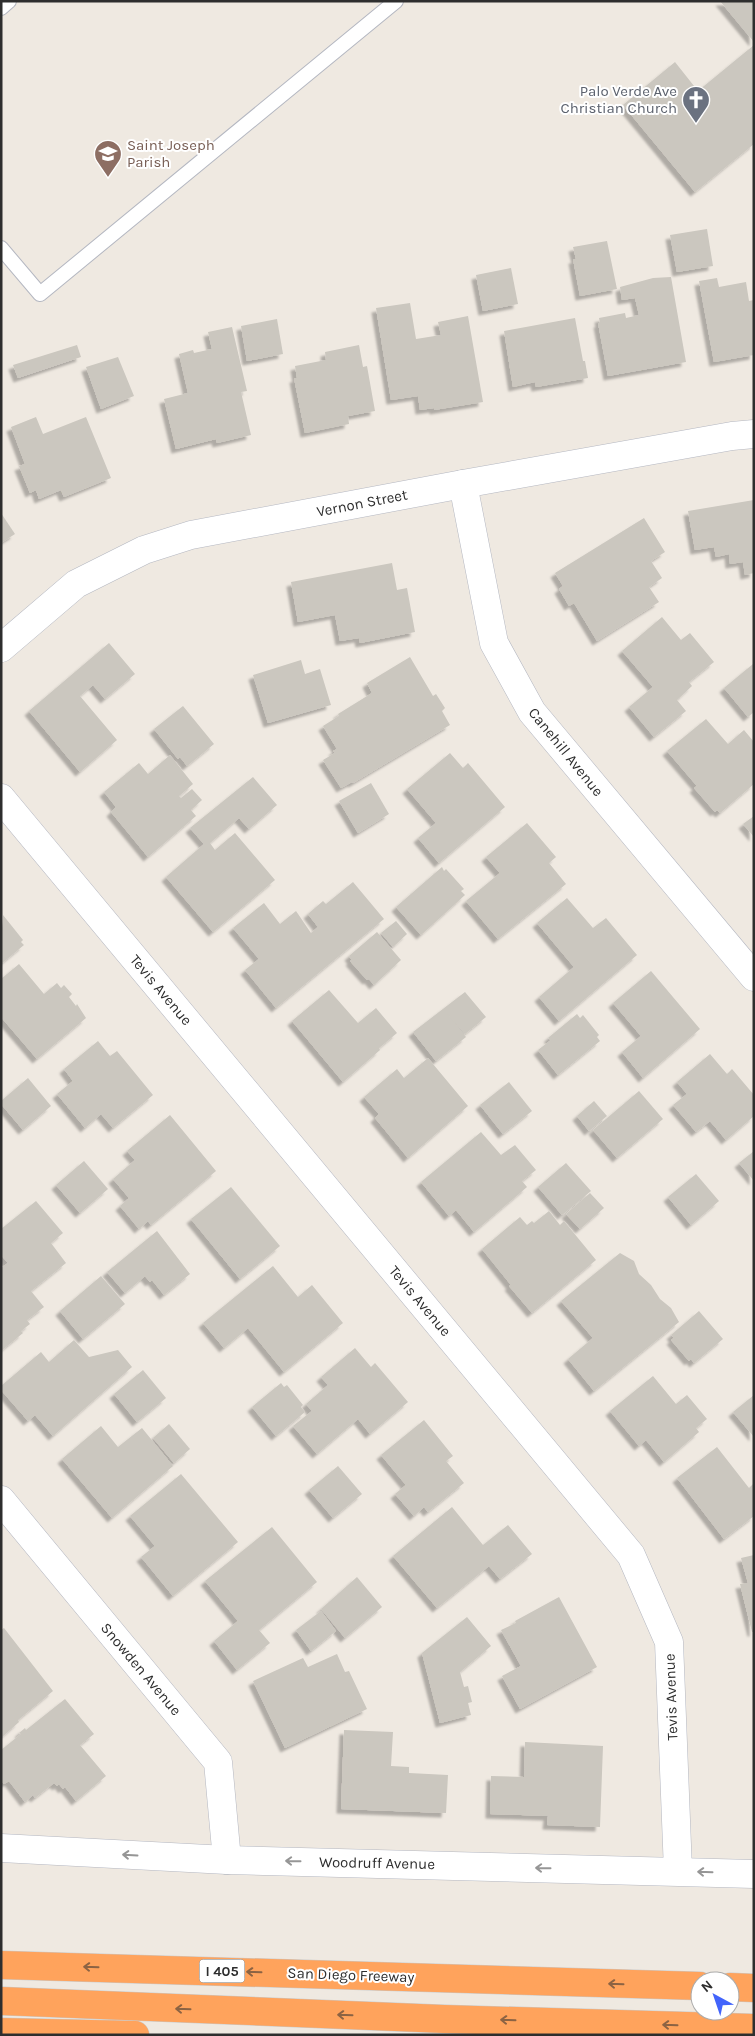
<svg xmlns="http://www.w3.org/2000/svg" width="755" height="2036" viewBox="0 0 755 2036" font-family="Karla,sans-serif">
<defs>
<filter id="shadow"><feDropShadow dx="-4.5" dy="4.5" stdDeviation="1" flood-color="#0004"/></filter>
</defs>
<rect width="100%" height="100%" fill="#efe9e1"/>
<g fill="#cbc7bf" filter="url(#shadow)">
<polygon points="720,1 754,1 754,42"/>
<polygon points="754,45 754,144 695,192 623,105 675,62 698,91"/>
<polygon points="707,229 713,266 677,272 670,235"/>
<polygon points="607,241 617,289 580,296 573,259 576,259 573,247"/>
<polygon points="511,268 518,304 483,311 476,275"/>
<polygon points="671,277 686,362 608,376 598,323 600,323 599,318 625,313 626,318 639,315 635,298 622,300 620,287 653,278"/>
<polygon points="717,278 719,287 746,282 749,301 754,300 754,355 714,362 699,281"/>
<polygon points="410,303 416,339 441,335 438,322 468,316 483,402 434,410 434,408 420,410 418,396 391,400 376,308"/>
<polygon points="575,318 583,361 585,361 588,378 536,387 535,382 513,387 504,331"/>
<polygon points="277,319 283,354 247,361 241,326"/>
<polygon points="232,327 247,391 241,392 251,435 217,443 216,439 176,449 164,399 188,393 179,354 193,350 194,353 212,349 208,332"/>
<polygon points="77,345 81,357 18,378 13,365"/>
<polygon points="359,345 363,367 367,366 375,411 348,416 349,424 305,433 294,378 297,378 295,366 326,360 325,352"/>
<polygon points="118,357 134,396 101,409 86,367"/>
<polygon points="36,417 43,434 86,417 111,478 64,497 61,490 39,499 36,490 30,493 19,466 25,464 11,427"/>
<polygon points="754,500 754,573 745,575 743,562 730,564 729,554 716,557 714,547 695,550 688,511"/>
<polygon points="1,513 15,534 1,543"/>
<polygon points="644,518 665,552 651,561 662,578 649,587 659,602 597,641 574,603 569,606 559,589 563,586 555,573"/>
<polygon points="392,563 397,590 407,588 415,632 360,643 359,638 340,641 335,615 298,622 291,582"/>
<polygon points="662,617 681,640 690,633 714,662 689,682 692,686 677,700 686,711 654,737 629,707 653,687 622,651"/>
<polygon points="109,643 135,674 105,699 93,685 80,696 117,740 80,772 29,711"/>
<polygon points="410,657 433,696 436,694 445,708 442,711 450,725 353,783 352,782 341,788 323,760 335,753 333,751 337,749 323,726 339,716 338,714 372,693 367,683"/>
<polygon points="301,660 305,674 320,669 331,705 268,723 253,675"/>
<polygon points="753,664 754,712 748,717 724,688"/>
<polygon points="183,706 214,744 187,766 180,757 178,759 154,729"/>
<polygon points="706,719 728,744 744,730 754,742 754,784 720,813 717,810 715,812 694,788 697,786 667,751"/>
<polygon points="450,753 463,768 468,763 505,807 439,863 418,838 436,823 407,789"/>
<polygon points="170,755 193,784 179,796 181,798 192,789 202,800 191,810 196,816 148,857 111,812 116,807 104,792 139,763 148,774"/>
<polygon points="253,777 277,805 249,829 239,818 210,843 215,850 235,833 275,880 213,932 166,877 204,844 190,828"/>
<polygon points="371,783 389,814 358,833 339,801"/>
<polygon points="754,816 754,837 743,824"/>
<polygon points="527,823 556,857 549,863 566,884 498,939 466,901 500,873 486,857"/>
<polygon points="442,867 444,871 446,869 464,889 461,891 465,895 421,935 396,907"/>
<polygon points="353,882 384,919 276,1008 245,970 259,959 233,928 264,903 280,924 296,911 311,933 318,927 308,914 323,901 326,904"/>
<polygon points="567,898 593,928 606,918 637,955 559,1021 539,997 574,967 537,923"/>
<polygon points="3,915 23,940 21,942 24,945 1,964"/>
<polygon points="396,921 407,934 393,947 381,933"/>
<polygon points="377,932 401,960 374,985 369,979 367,980 350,961 352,960 349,956"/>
<polygon points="19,964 44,994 57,983 61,988 64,985 72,994 69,997 76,1006 77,1004 86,1018 37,1059 1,1017 1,979"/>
<polygon points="651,971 700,1029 643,1078 622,1052 641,1036 613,1003"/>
<polygon points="329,990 358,1023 376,1008 397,1033 379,1048 380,1050 343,1082 292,1021"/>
<polygon points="465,992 486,1017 465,1034 445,1011 466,1037 436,1061 413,1032"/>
<polygon points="577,1014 580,1018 583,1015 599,1035 597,1037 600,1041 558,1075 538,1050 551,1040 548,1038"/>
<polygon points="98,1041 110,1056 117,1051 153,1095 113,1128 101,1114 85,1128 57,1094 73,1081 64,1069"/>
<polygon points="710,1054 727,1074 732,1069 754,1095 754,1116 726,1140 710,1121 696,1132 673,1105 687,1094 677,1082"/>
<polygon points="428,1058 468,1106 408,1158 375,1118 379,1114 364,1097 397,1069 404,1078"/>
<polygon points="28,1078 51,1106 23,1130 1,1104 1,1101"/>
<polygon points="509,1082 532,1111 503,1134 480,1105"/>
<polygon points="639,1091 663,1119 617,1158 593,1130"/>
<polygon points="594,1101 607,1116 589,1131 577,1116"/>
<polygon points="170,1115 216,1171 151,1225 148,1221 139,1229 120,1206 129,1198 113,1179 135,1160 127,1151"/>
<polygon points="481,1132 501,1155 515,1145 536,1170 522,1181 527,1187 474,1232 456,1210 449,1216 421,1182"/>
<polygon points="754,1151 754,1181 739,1163"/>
<polygon points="84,1161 108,1189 80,1213 56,1185"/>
<polygon points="566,1163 591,1191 562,1215 538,1187"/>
<polygon points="696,1174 719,1201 691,1225 668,1197"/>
<polygon points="231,1187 280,1246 240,1279 191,1219"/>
<polygon points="590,1193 604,1208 580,1229 566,1214"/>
<polygon points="36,1201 63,1233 51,1243 66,1263 31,1291 44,1307 27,1320 30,1324 21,1331 23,1333 1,1351 1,1268 8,1263 1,1255 1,1229"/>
<polygon points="549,1211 560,1225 564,1221 596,1260 532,1313 509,1286 511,1285 482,1249 520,1217 527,1225 532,1221 534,1223"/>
<polygon points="157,1231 190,1274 164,1295 152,1280 150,1282 145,1276 125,1293 107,1272"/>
<polygon points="620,1253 634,1261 639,1274 651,1285 660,1299 671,1308 679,1322 594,1391 568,1359 593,1338 561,1301"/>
<polygon points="273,1266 298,1297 312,1285 343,1323 284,1372 248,1328 224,1348 203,1323"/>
<polygon points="101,1276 125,1304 83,1339 60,1311"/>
<polygon points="699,1311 723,1339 694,1363 691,1359 689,1361 671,1340 674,1338 671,1335"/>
<polygon points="74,1340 89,1357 118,1350 132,1367 53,1436 35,1415 28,1421 1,1390 1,1386 41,1352 49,1362"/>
<polygon points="355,1348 371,1367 375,1363 408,1402 370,1434 358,1419 317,1454 293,1426 312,1411 306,1404 328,1385 321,1377"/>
<polygon points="143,1370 166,1398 137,1422 114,1394"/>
<polygon points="653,1376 676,1404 687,1395 707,1419 696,1428 699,1432 664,1462 646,1440 639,1446 610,1411"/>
<polygon points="281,1383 284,1387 287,1385 303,1405 301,1407 305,1412 276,1436 252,1407"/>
<polygon points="754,1395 754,1437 733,1412"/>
<polygon points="424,1420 453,1456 446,1461 464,1483 428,1512 424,1507 414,1516 395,1494 406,1485 381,1455"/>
<polygon points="169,1424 190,1449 174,1463 153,1438"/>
<polygon points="101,1426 118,1447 142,1428 173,1466 112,1518 62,1459"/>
<polygon points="717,1447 749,1488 754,1483 754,1516 724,1539 677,1478"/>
<polygon points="338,1466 362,1494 333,1518 309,1490"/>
<polygon points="181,1474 238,1542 173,1596 141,1557 155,1546 130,1516"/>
<polygon points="452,1507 483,1545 508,1525 532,1554 500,1579 489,1566 437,1608 393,1556"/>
<polygon points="272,1527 317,1582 259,1630 270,1643 237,1670 214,1641 238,1621 205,1581"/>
<polygon points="754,1555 754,1632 752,1632 740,1584 748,1583 741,1558"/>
<polygon points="357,1577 382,1607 345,1638 321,1609"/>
<polygon points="559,1597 597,1667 520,1709 502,1676 521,1666 501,1630 516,1623 515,1621"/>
<polygon points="321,1611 336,1631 311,1651 296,1630"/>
<polygon points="467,1617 491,1646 460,1672 464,1687 468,1686 472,1702 468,1703 471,1715 440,1723 422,1653"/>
<polygon points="4,1628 53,1691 18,1720 19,1722 1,1738 1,1630"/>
<polygon points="337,1654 345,1672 349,1671 367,1709 285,1748 253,1681 303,1658 308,1667"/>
<polygon points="65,1699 94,1734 80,1745 106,1776 76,1801 65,1787 63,1789 59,1784 57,1786 54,1783 35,1798 33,1795 25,1802 9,1781 4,1784 1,1781 1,1750 21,1734 19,1733 25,1728 26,1730"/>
<polygon points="344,1730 393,1732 391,1766 409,1767 409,1773 448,1775 446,1813 341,1809"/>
<polygon points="525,1742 603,1746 600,1827 547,1825 548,1816 490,1814 491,1776 524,1777"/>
</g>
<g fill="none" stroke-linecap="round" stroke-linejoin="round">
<defs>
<g id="lane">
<polyline points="1,8 9,1"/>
<polyline points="1,248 40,294 396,1"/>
</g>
<g id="street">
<polyline points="463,484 494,643 532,712 754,977"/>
<polyline points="1,648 76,584 144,550 191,535 463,484 732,436 754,434"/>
<polyline points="1,798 631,1555 669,1642 678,1871"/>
<polyline points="1,1500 218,1762 227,1860"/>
</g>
<polyline id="secondary" points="1,1848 227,1860 754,1874"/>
<g id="highway">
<polyline points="1,1965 700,1986"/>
<polyline points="730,1987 754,1988"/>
<polyline points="1,2001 444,2019 754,2028"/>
<polyline points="1,2032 135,2035"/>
</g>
</defs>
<use href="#lane" stroke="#b4b7c1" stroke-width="16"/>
<use href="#street" stroke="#b4b7c1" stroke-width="29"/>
<use href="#secondary" stroke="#b4b7c1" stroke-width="29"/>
<use href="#highway" stroke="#c9c9c9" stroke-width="29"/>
<use href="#lane" stroke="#fff" stroke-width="14"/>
<use href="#street" stroke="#fff" stroke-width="28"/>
<use href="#secondary" stroke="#fff" stroke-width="28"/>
<use href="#highway" stroke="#ffa35c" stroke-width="28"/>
</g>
<defs><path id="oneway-shaft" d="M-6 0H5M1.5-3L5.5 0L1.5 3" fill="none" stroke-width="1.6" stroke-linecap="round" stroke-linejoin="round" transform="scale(1.25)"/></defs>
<g stroke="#969696">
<use href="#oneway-shaft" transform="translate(130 1855) rotate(-177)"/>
<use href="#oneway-shaft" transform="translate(293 1861) rotate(-179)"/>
<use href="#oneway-shaft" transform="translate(543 1868) rotate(-179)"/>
<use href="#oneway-shaft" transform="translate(705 1872) rotate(-178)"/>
</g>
<g stroke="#8c6343">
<use href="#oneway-shaft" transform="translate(91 1967) rotate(-178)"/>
<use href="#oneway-shaft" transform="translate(254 1972) rotate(-178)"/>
<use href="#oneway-shaft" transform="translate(616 1984) rotate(-178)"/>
<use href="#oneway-shaft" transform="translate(183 2009) rotate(-178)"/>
<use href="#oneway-shaft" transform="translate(345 2015) rotate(-178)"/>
<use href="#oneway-shaft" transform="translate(508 2020) rotate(-178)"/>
<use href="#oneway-shaft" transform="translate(670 2025) rotate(-178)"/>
</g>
<defs>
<symbol id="church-pin" viewBox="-11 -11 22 30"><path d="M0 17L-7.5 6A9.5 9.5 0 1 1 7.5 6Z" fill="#6b7280" stroke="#fff"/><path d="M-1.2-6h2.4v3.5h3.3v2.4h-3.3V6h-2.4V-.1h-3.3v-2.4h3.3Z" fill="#fff"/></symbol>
<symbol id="school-pin" viewBox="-11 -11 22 30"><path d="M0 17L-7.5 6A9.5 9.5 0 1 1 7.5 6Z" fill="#8d6e63" stroke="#fff"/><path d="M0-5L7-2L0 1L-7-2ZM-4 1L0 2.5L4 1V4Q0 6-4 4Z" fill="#fff"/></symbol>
</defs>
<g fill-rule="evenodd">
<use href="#church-pin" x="680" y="84" width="32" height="43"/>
<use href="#school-pin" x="92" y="138" width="32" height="43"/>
</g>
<g text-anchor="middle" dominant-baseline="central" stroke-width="4" stroke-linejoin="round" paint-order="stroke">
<rect fill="#fff" stroke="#6d6d6d" stroke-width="1" x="199.5" y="1959.5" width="45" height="23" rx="4"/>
<g font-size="14" font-weight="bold" fill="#2e2e2e">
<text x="222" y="1971">I 405</text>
</g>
<g font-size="15" fill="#5b616d" stroke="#fff" text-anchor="end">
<text x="677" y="91">Palo Verde Ave<tspan x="677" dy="17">Christian Church</tspan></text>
</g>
<g font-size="15" fill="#785e54" stroke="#fff" text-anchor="start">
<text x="127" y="145">Saint Joseph<tspan x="127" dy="17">Parish</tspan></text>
</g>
<g font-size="15" fill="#2e2e2e" stroke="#fff">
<text transform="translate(362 503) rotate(-11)">Vernon Street</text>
<text transform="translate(566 752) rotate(51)">Canehill Avenue</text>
<text transform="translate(161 990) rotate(50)">Tevis Avenue</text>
<text transform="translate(420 1301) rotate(50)">Tevis Avenue</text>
<text transform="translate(141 1669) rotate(50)">Snowden Avenue</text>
<text transform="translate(671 1697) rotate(-92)">Tevis Avenue</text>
<text transform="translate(377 1863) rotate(1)">Woodruff Avenue</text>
<text transform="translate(351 1975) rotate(2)">San Diego Freeway</text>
</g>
</g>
<rect width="755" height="2036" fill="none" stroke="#2e2e2e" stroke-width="5"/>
<g transform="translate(715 1996) rotate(320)"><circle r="24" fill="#ffffff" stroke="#ababab"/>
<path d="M0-4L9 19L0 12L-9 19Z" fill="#4264fb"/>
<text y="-8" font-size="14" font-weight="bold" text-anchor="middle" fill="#2e2e2e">N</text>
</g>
</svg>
